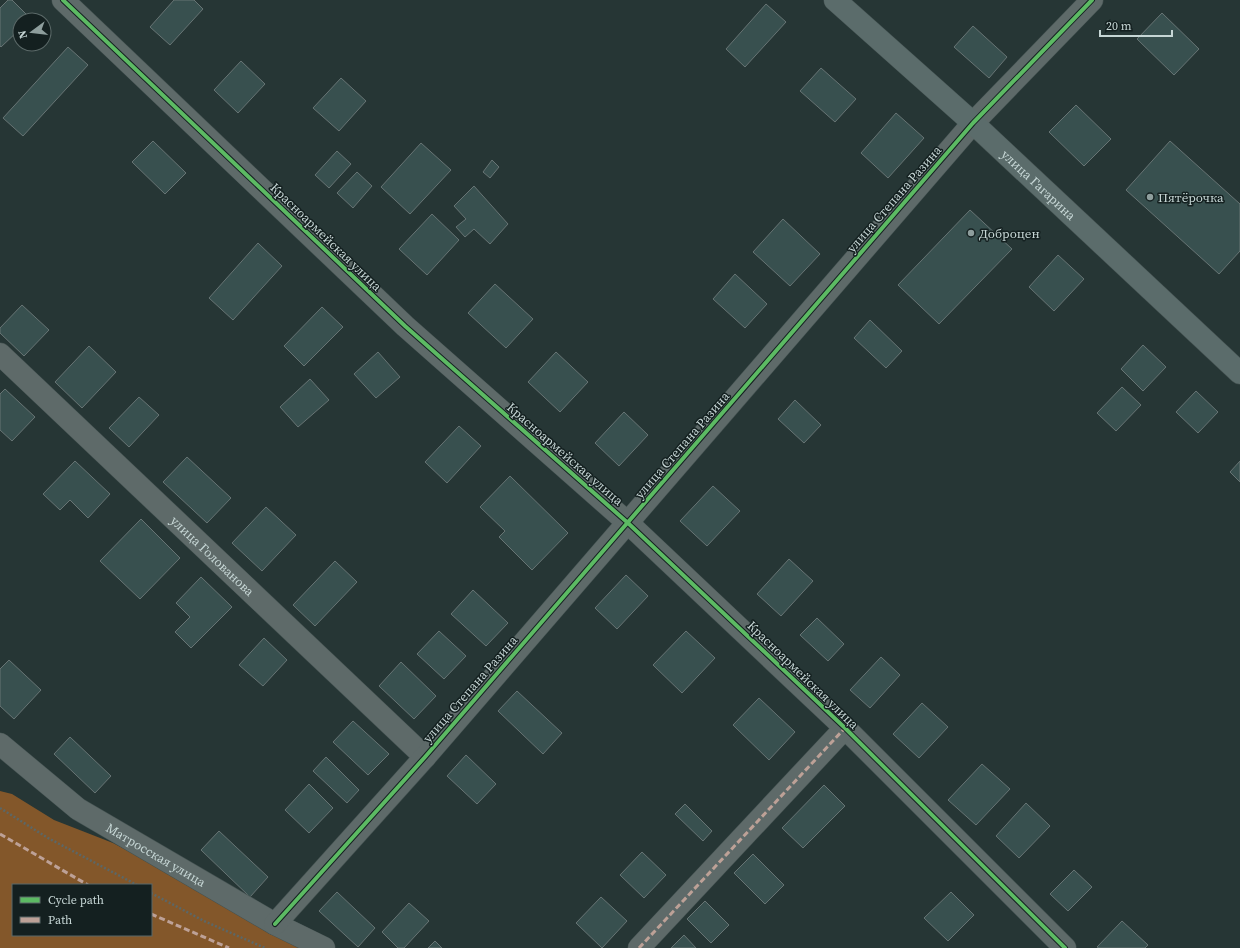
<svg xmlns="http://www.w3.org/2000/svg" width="1240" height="948" viewBox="0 0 1240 948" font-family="'Source Serif 4',serif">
<rect width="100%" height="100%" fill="#263635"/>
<path fill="#83572a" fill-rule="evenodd" d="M0 791 12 794 54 820 113 843 315 948H0ZM13 885H151V935H13Z"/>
<g fill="#38504f" stroke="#677474">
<polygon points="8,0 12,0 30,18 29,20 20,20 20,29 1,47 0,46 0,8"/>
<polygon points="174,0 194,0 203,9 170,45 150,27"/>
<polygon points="766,4 786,22 745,67 726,49"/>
<polygon points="1162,13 1199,49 1174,75 1137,39"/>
<polygon points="973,26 1007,57 989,78 954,47"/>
<polygon points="68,47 88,65 23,136 3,118"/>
<polygon points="241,61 265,84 238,113 214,90"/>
<polygon points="821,68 856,99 835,122 800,91"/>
<polygon points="341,78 366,101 339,131 313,108"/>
<polygon points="1076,105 1111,139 1084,166 1049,132"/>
<polygon points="896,113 924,138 888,178 861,153"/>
<polygon points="153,141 186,173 165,194 132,162"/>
<polygon points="1170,141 1240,204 1240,251 1219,274 1126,190"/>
<polygon points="421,143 451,170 410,214 381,187"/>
<polygon points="337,151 351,164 329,188 315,175"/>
<polygon points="492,160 499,167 490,178 483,172"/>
<polygon points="357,172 372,186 353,208 337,193"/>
<polygon points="474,186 508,224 490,244 474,229 465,237 456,227 466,219 454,206"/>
<polygon points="970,210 1012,249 939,324 898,285"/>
<polygon points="432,214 459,240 427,275 399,249"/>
<polygon points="783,219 820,254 790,286 753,252"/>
<polygon points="258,243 282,266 233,320 209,298"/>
<polygon points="1058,255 1084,279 1054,311 1029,287"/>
<polygon points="735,274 767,304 745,328 713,299"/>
<polygon points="495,284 533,319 506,348 468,313"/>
<polygon points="22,305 49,330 24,356 0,333 0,328"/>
<polygon points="322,307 343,327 304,366 284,346"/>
<polygon points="870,320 902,351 886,368 854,338"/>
<polygon points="1143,345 1166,367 1143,391 1121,369"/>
<polygon points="89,346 116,372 82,408 55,382"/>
<polygon points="378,352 400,377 376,398 354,374"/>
<polygon points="556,352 588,382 560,412 528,382"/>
<polygon points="310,379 329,400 298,427 280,407"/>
<polygon points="1122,387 1141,405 1116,431 1097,413"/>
<polygon points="5,389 35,417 12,441 0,430 0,394"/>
<polygon points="1196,391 1218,412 1198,433 1176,412"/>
<polygon points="139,397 159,415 129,447 109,428"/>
<polygon points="795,400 821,425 804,443 778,419"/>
<polygon points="624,412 648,435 619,466 595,443"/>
<polygon points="459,426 481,446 447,483 425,462"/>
<polygon points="187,457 231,498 207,523 163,482"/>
<polygon points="75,461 110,494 88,518 70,500 60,510 43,494"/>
<polygon points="1240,461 1240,482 1230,472"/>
<polygon points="510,476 568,533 532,570 499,537 505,531 480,507"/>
<polygon points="713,486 740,511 707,546 680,521"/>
<polygon points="266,507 296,535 262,571 232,543"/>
<polygon points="141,519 180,558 140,599 100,561"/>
<polygon points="789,559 813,581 781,616 757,594"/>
<polygon points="335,561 357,582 315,626 293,605"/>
<polygon points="626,575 648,596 617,629 595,608"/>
<polygon points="201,577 232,607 191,648 175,632 190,617 176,603"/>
<polygon points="473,590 508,623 486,646 451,614"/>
<polygon points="817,618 844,644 828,661 800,635"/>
<polygon points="439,631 466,656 444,679 417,654"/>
<polygon points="686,631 715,658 682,693 653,665"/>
<polygon points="264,638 287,660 263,686 239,665"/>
<polygon points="881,657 900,675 870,708 850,690"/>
<polygon points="9,660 41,690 14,719 0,706 0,669"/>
<polygon points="401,662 436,696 414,719 379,686"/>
<polygon points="517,691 562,733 543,754 498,711"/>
<polygon points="759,698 795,732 769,760 733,725"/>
<polygon points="922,703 948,727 919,758 893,734"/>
<polygon points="353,721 389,754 368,775 333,742"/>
<polygon points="70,737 111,776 95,793 54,754"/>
<polygon points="466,755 496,784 477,804 447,776"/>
<polygon points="326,757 359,790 347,803 313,771"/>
<polygon points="982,764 1010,789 976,825 948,800"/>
<polygon points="309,784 333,808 309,833 285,810"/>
<polygon points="824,785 845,806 803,848 782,828"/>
<polygon points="1026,803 1050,826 1019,858 996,836"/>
<polygon points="685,804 712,831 703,841 675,814"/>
<polygon points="219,831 268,877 250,897 201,850"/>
<polygon points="642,852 666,875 644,898 620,875"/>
<polygon points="753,854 784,885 765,904 734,873"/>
<polygon points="1074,870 1092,887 1068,911 1050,894"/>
<polygon points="337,892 375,928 358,947 319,911"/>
<polygon points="951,892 974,915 948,941 924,918"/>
<polygon points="601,897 627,921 602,948 576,923"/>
<polygon points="705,901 729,925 711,943 687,919"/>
<polygon points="409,903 429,921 404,948 398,948 382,932"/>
<polygon points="1122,921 1148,945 1145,948 1099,948 1097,947"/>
<polygon points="684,935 696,948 671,948"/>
<polygon points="435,941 442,948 428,948"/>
</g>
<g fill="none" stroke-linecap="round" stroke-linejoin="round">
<defs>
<g id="minor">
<polyline points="63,0 405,326 628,523 845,728 1065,948"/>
<path id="s1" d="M0 354 425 757"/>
<path id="s2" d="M0 744 78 809 275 924 324 948"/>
<polyline points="275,924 425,757 973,123 1092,0"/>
<polyline points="639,948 845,728"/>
</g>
<g id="major">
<path id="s3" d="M835 0 973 123 1240 373"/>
</g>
</defs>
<use href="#minor" stroke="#435150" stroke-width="23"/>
<use href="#major" stroke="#435150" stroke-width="23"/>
<g stroke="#5c6766" stroke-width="2.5" stroke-dasharray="2 2" stroke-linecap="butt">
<polyline points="0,808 48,838 137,885"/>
<polyline points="151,893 204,921 265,948"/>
</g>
<use href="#minor" stroke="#5e6a69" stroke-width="22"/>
<use href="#major" stroke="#5b6c6b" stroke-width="22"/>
<g stroke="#bda197" stroke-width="3" stroke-dasharray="6 3" stroke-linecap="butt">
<polyline points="0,834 88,885"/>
<polyline points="151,914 229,948"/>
<polyline points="639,948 845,728"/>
</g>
<defs>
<g id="cycleway">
<polyline points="63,0 405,326 628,523 845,728 1065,948"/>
<polyline points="275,924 425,757 973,123 1092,0"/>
</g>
</defs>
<use href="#cycleway" stroke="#142020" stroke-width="6"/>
<use href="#cycleway" stroke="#5cba63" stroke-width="4"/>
</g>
<g fill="#8e9e9d" stroke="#142020" stroke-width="1.5">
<circle cx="1150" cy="197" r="4"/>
<circle cx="971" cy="233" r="4"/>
</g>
<g text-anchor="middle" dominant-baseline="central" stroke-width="3" stroke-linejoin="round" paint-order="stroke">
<g font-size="13" fill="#c6d6d5" stroke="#142020">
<text stroke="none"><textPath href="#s3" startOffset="275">улица Гагарина</textPath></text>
<text transform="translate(894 199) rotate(-49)">улица Степана Разина</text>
<text transform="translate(326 237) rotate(44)">Красноармейская улица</text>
<text transform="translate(682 445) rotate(-49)">улица Степана Разина</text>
<text transform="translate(565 454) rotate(41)">Красноармейская улица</text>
<text stroke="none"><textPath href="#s1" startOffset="293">улица Голованова</textPath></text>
<text transform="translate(803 675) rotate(44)">Красноармейская улица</text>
<text transform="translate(470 689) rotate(-49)">улица Степана Разина</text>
<text stroke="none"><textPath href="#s2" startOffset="192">Матросская улица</textPath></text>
</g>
<g font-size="13" fill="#c6d6d5" stroke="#142020" text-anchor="start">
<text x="1158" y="197">Пятёрочка</text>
<text x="979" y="233">Доброцен</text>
</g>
</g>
<rect x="12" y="884" width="140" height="52" fill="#142020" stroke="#5b6968"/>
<rect x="20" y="897" width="20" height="6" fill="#5cba63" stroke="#5b6968"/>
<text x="48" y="904" font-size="12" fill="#c6d6d5">Cycle path</text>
<rect x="20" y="917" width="20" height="6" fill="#bda197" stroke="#5b6968"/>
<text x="48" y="924" font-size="12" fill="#c6d6d5">Path</text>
<g transform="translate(32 32) rotate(255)"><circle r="19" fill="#142020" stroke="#5b6968"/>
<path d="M0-3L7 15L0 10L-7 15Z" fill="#8e9e9d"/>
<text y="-6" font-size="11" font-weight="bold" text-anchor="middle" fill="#c6d6d5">N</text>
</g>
<path d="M1100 30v6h72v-6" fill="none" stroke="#c6d6d5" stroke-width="2"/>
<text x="1106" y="30" font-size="12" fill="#c6d6d5" stroke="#142020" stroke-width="3" paint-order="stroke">20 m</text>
</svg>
